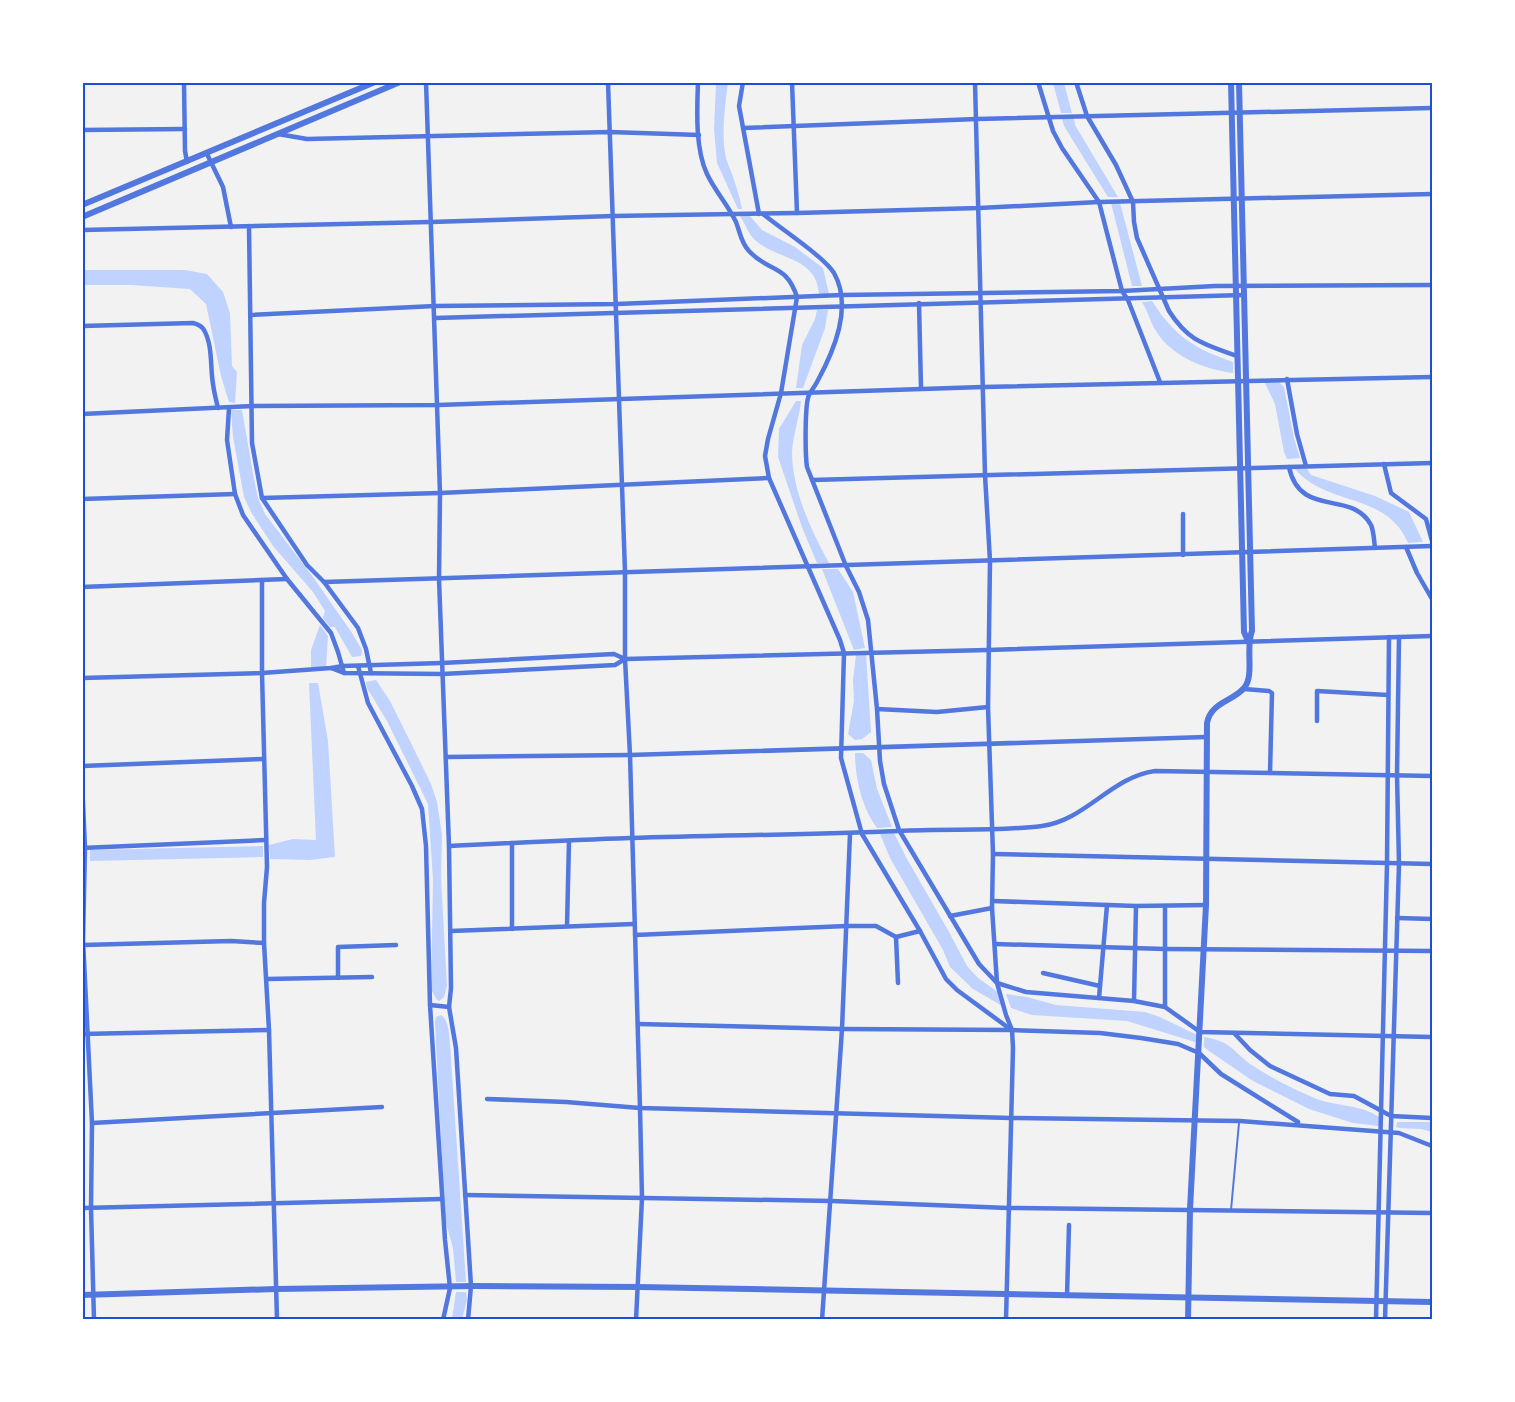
<svg xmlns="http://www.w3.org/2000/svg" width="1515" height="1402" viewBox="0 0 1515 1402" font-family="Commissioner,sans-serif">
<rect width="100%" height="100%" fill="#f2f2f2"/>
<g fill="#bfd3fe">
<path d="M716 83H728C725 105 720 143 728 164 734 178 739 194 742 209H738L717 163 714 129Z"/>
<polygon points="1053,83 1064,83 1072,113 1061,113"/>
<polygon points="1062,119 1074,119 1075,125 1118,197 1108,197 1064,126"/>
<polygon points="1111,203 1120,203 1142,286 1132,286"/>
<path d="M740 216H750L762 230 795 247 823 268 829 294H819C816 256 779 261 755 240 748 234 745 223 740 216Z"/>
<polygon points="82,270 185,270 207,274 223,292 230,313 232,366 237,372 235,403 229,402 221,376 206,304 190,289 131,285 83,285"/>
<path d="M1152 301C1174 336 1195 349 1233 362V373C1203 369 1170 356 1154 328 1150 320 1147 310 1142 302Z"/>
<polygon points="817,310 828,310 825,328 803,388 796,388 802,345 815,319"/>
<polygon points="1264,381 1278,381 1284,387 1294,438 1300,458 1287,459 1284,452 1275,404"/>
<path d="M796 401H801C799 419 793 435 792 452 792 490 811 530 829 563H817L803 530 778 457 779 429Z"/>
<polygon points="231,410 242,410 254,479 258,498 265,514 313,577 352,633 362,650 361,656 352,657 335,627 330,627 323,618 325,611 313,592 273,546 251,512 244,497 233,437"/>
<path d="M1295 469H1307L1311 475 1375 496 1409 512 1423 542 1408 543C1387 492 1327 507 1295 469Z"/>
<polygon points="822,569 838,569 853,592 865,648 854,650"/>
<polygon points="320,625 328,636 326,668 311,667 311,650"/>
<polygon points="866,654 871,732 862,739 855,740 848,734 854,701 853,680 856,655"/>
<polygon points="376,680 390,701 409,739 431,784 437,802 442,835 441,879 447,986 444,997 439,1001 436,999 431,989 433,880 428,804 387,721 367,688 366,682"/>
<polygon points="309,683 318,683 328,741 335,857 309,860 270,859 269,845 293,839 316,840"/>
<path d="M855 753H863L871 760 877 789 892 827 877 828C862 808 855 778 855 753Z"/>
<polygon points="894,833 907,859 949,932 967,966 978,978 999,993 1004,1007 973,989 950,967 943,950 890,858 880,834"/>
<polygon points="263,846 263,857 90,861 90,850"/>
<polygon points="1006,994 1027,997 1056,1005 1145,1012 1160,1017 1197,1035 1198,1043 1127,1021 1032,1015 1011,1008"/>
<path d="M441 1015C449 1020 449 1034 450 1044L466 1282H456L453 1248 445 1219 435 1022 436 1017Z"/>
<path d="M1204 1037C1235 1042 1232 1053 1255 1067 1273 1079 1296 1091 1317 1099 1338 1107 1360 1104 1379 1117V1126L1353 1123 1309 1109 1253 1081 1209 1051 1204 1047Z"/>
<polygon points="1397,1122 1432,1122 1432,1132 1421,1129 1399,1128 1396,1127"/>
<polygon points="456,1292 466,1292 467,1300 462,1319 452,1319"/>
</g>
<g fill="none" stroke-linecap="round" stroke-linejoin="round">
<polyline stroke="#5277de" stroke-width="2" points="1231,1210 1239,1123"/>
<g stroke="#5277de" stroke-width="4.5">
<polyline points="184,82 185,151 187,162"/>
<polyline points="426,82 440,493 439,579 449,846 451,988 449,1007 456,1048 471,1286 468,1320"/>
<polyline points="608,82 625,572 625,659 630,755 640,1108 642,1198 636,1320"/>
<path d="M698 82C697 111 695 148 707 174 715 191 728 205 736 222 740 232 741 243 749 251 769 273 786 263 797 297L781 393 768 439 765 456 769 478 840 640 844 653 841 758 862 834 920 931 946 979 957 990 1010 1029"/>
<polyline points="743,82 739,106 759,214"/>
<polyline points="792,82 797,213"/>
<polyline points="975,82 985,475 990,561 988,707 993,854 992,908 997,983 1006,1015 1012,1030 1013,1048 1006,1320"/>
<polyline points="1038,82 1053,131 1062,148 1099,202 1122,291 1128,300 1160,382"/>
<path d="M1076 82 1087 116 1116 165 1133 202 1134 222 1137 238 1169 311C1189 342 1204 344 1237 356"/>
<polyline points="743,128 977,119 1432,108"/>
<polyline points="82,130 185,129"/>
<polyline points="278,134 307,139 610,132 699,135"/>
<polyline points="207,154 223,187 231,227"/>
<path d="M763 214C781 229 823 256 834 273 853 307 834 351 817 382 814 388 809 393 808 398 805 410 805 454 807 467L846 566 859 592 868 620 877 709 880 761 884 784 899 830 979 964 997 983 1026 992 1134 1001 1165 1007 1200 1032 1432 1037"/>
<polyline points="249,226 252,443 262,498 307,565 324,582 358,628 366,649 371,673"/>
<polyline points="82,230 431,222 613,216 797,213 979,208 1099,202 1432,194"/>
<polyline points="919,303 921,388"/>
<polyline points="251,315 435,306 617,304 842,295 1122,291 1215,286 1432,285"/>
<polyline points="435,318 1244,295"/>
<path d="M82 326 193 323C197 324 202 326 204 330 213 346 210 367 213 384 214 392 216 400 218 408"/>
<polyline points="1287,379 1297,434 1306,466"/>
<polyline points="229,408 227,440 235,494 243,515 287,579 331,633 338,652 344,673"/>
<polyline points="82,414 253,406 438,405 983,387 1432,377"/>
<polyline points="1384,464 1391,493 1426,519 1432,541"/>
<path d="M1289 467C1300 519 1352 489 1371 525 1374 532 1374 541 1375 548"/>
<polyline points="812,480 1432,463"/>
<polyline points="262,498 440,493 769,478"/>
<polyline points="82,499 235,494"/>
<polyline points="1183,514 1183,555"/>
<polyline points="1406,547 1417,573 1432,599"/>
<polyline points="262,580 262,673 267,867 264,903 264,943 269,1030 277,1320"/>
<polyline points="324,582 1432,546"/>
<polyline points="82,587 287,579"/>
<polyline points="358,666 368,703 412,786 422,809 426,846 430,1005 445,1240 450,1288 443,1320"/>
<polyline points="331,668 344,673 442,674 615,665 625,659"/>
<polyline points="82,678 262,673 331,668 343,666 442,663 614,654 625,659 988,650 1432,636"/>
<polyline points="1244,689 1269,691 1272,693 1270,773"/>
<polyline points="877,709 937,712 988,707"/>
<polyline points="1317,721 1317,691 1388,695"/>
<polyline points="446,757 630,755 1206,737"/>
<polyline points="82,766 263,759"/>
<polyline points="82,781 85,848 83,940 92,1123 91,1208 94,1320"/>
<path d="M449 846C510 843 570 840 630 838 720 835 809 835 898 831 946 828 994 832 1042 826 1086 820 1111 777 1155 771L1432 776"/>
<polyline points="82,848 265,840"/>
<polyline points="993,854 1432,864"/>
<polyline points="993,901 1136,906 1206,905"/>
<polyline points="950,916 992,908"/>
<polyline points="1397,918 1432,919"/>
<polyline points="567,926 569,841"/>
<polyline points="512,929 512,843"/>
<polyline points="451,931 634,924"/>
<polyline points="635,935 847,926 876,926 896,937 920,931"/>
<polyline points="896,937 898,983"/>
<polyline points="995,944 1165,949 1432,951"/>
<polyline points="83,945 231,941 264,943"/>
<polyline points="1043,973 1100,986"/>
<polyline points="338,978 338,947 396,945"/>
<polyline points="267,979 372,977"/>
<polyline points="1099,998 1107,905"/>
<polyline points="1134,1001 1136,906"/>
<polyline points="430,1005 449,1007"/>
<polyline points="1165,1007 1165,906"/>
<polyline points="638,1024 842,1029 1012,1030 1100,1033 1141,1038 1178,1044 1199,1053 1221,1074 1298,1122"/>
<polyline points="82,1034 269,1030"/>
<polyline points="1235,1034 1250,1050 1270,1066 1330,1094 1354,1096 1391,1116 1432,1118"/>
<polyline points="487,1099 566,1102 640,1108 1011,1118 1240,1121 1399,1133 1432,1146"/>
<polyline points="92,1123 382,1107"/>
<polyline points="465,1195 832,1201 1008,1208 1432,1213"/>
<polyline points="82,1208 442,1199"/>
<polyline points="1067,1296 1069,1225"/>
<polyline points="822,1320 842,1029 850,834"/>
<polyline points="1376,1320 1387,864 1389,637"/>
<polyline points="1385,1320 1399,864 1397,775 1399,637"/>
</g>
<g stroke="#5277de" stroke-width="6">
<polyline points="1231,82 1244,632 1248,641"/>
<polyline points="82,205 375,82"/>
<polyline points="82,217 400,82"/>
<polyline points="82,1295 276,1289 475,1286 639,1287 1432,1302"/>
<path d="M1188 1320 1190 1209 1206 905 1207 723C1211 702 1232 702 1244 688 1255 676 1245 648 1252 631 1249 448 1244 265 1239 82"/>
</g>
</g>
<rect width="1515" height="1402" fill="none" stroke="#ffffff" stroke-width="168"/>
<rect x="84" y="84" width="1347" height="1234" fill="none" stroke="#1d4ed8" stroke-width="2"/>
</svg>
